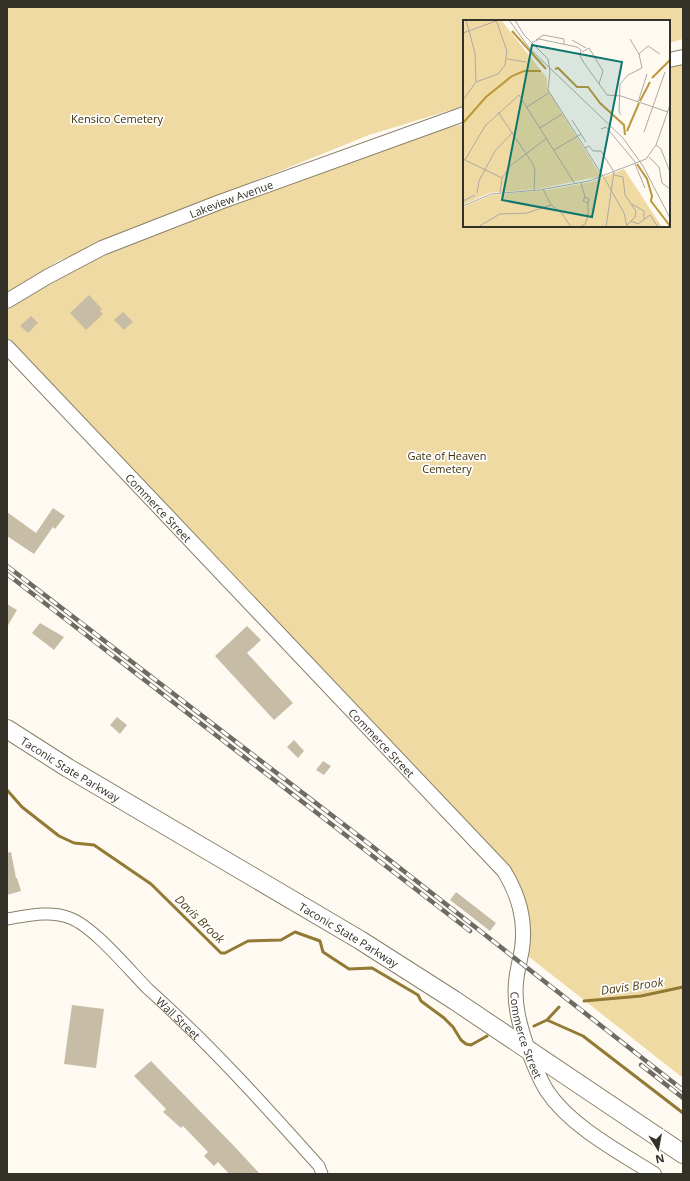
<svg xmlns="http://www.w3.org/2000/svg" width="690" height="1181" font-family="'Open Sans',sans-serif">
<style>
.green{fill:#f0daa4}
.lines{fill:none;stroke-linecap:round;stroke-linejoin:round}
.stream{stroke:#927934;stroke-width:3}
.building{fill:#c7bda7}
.minor-casing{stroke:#88806a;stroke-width:13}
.tertiary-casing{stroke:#88806a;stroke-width:16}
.trunk-casing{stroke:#88806a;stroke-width:20}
.minor{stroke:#fff;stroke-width:11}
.tertiary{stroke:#fff;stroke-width:14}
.trunk{stroke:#fff;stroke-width:18}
.rail-casing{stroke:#6e6b62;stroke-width:4.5}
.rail{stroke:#fff;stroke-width:3;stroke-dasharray:9;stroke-linecap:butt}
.labels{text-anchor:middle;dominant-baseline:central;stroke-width:3.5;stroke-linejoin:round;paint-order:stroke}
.park-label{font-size:11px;fill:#3d2f05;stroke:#fff}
.street-label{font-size:11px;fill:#343128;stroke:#fff}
.water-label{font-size:12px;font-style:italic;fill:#50411a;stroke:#fff}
.inset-river{fill:none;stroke:#bb9839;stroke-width:2}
.inset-road{fill:none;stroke:#adaaa1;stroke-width:1}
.view{fill:#0f766e;fill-opacity:0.15;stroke:#0f766e;stroke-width:2}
.inset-edge{fill:none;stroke:#343128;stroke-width:2}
</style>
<rect width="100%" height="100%" fill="#fefaf1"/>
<g class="green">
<polygon points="7,7 683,7 683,39 669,43 669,21 464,21 464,106 369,135 58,261 7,294"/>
<path d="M683 63V1078L528 956 523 893 7 339V310C49 284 91 261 136 241 156 232 177 230 196 219L437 130 460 125 464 126V226H669V67Z"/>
</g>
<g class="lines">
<g class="stream">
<polyline points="7,790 22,807 59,836 74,843 94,845 151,884 221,953 225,953 248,941 281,940 295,932 320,941 323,952 349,969 372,968 418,995 421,1001 444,1018 453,1027 461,1040 466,1044 471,1045 487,1036"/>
<polyline points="584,1001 641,996 683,987"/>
<polyline points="547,1020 583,1036 683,1113"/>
<polyline points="534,1026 547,1020 559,1007"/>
</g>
</g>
<g class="building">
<polygon points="89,295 102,309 100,311 103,314 86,330 70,313"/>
<polygon points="123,312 133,322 124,330 114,320"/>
<polygon points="31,316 38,323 28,333 20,326"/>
<polygon points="53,508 65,516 55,529 53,527 34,554 7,536 7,512 36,533"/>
<polygon points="7,604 17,610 7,627"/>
<polygon points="40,623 64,637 54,650 32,633"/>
<polygon points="247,626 261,640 247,653 293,703 274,720 215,656"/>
<polygon points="117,717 127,725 120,734 110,725"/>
<polygon points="294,740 304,751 298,758 287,747"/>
<polygon points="323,761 331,766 324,775 316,770"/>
<polygon points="11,852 16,878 17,878 21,891 7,895 7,853"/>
<polygon points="456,892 496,923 490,931 450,900"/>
<polygon points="72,1005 104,1009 96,1068 64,1064"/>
<polygon points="151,1061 234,1146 260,1174 229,1174 218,1162 214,1166 204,1156 208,1152 183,1126 181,1128 163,1112 166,1109 134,1076"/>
</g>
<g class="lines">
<g class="minor-casing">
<g id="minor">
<path id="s1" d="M7 919C27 916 50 910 70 918 94 927 129 970 148 989 158 998 168 1007 177 1016 227 1063 273 1115 319 1166L322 1174"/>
</g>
</g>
<g class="tertiary-casing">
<g id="tertiary">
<polyline points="669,60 683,57"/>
<path id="s2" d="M7 301 47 277 102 248 220 202 464 114"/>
<path id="s3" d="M7 347 504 871C519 896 526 920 522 949 520 960 517 971 516 982 514 1004 519 1023 526 1044 532 1060 538 1077 547 1091 570 1126 619 1152 654 1174"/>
</g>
</g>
<g class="trunk-casing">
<g id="trunk">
<path id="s4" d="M7 729 68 768 360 940 454 1000 683 1154"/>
</g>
</g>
<use href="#minor" class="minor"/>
<use href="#tertiary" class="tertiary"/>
<use href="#trunk" class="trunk"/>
<g class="rail-casing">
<g id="rail">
<polyline points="7,566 368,843 683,1090"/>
<polyline points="7,574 470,931"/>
<polyline points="641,1065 683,1098"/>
</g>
</g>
<use href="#rail" class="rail"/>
</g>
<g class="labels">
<g class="park-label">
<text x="117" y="118">Kensico Cemetery</text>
<text x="447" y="455">Gate of Heaven<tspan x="447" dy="13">Cemetery</tspan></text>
</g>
<g class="street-label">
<text stroke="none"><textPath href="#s2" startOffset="247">Lakeview Avenue</textPath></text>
<text stroke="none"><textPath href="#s3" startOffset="221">Commerce Street</textPath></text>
<text stroke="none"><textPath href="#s3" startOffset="545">Commerce Street</textPath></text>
<text stroke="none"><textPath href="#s4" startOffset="75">Taconic State Parkway</textPath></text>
<text stroke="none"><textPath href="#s4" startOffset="399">Taconic State Parkway</textPath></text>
<text stroke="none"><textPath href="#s1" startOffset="212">Wall Street</textPath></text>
<text stroke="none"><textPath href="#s3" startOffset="892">Commerce Street</textPath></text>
</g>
<g class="water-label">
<text transform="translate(200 919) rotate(44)">Davis Brook</text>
<text transform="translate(632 986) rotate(-8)">Davis Brook</text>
</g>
</g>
<g transform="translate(463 20)">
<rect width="207" height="207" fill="#fefaf1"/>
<path d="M0 0H38L84 58V69L138 156 75 169 26 173 0 185ZM161 149 199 207H0V187L28 175 84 170 128 162Z" fill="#f0daa4"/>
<path class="inset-river" d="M49 11 83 49M92 49 95 48 114 67H125L137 83 161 105 162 115M189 58 207 40M177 81 187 62M0 103 23 77 49 56 61 51H78M164 111 176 83M174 144 184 159 189 176 188 181 207 206"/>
<path class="inset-road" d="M3 0 12 33 13 62M46 0 67 29 160 118 180 146 207 198M52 0 61 15 85 39 87 51 85 70 143 161 161 193 164 207M0 13 33 1M73 20 80 15 101 19V24M109 20 123 28M69 23 76 19 114 27 118 30 117 36 121 43 144 75 158 76 205 92M119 32 126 28 140 51 136 64M176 34 185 26 197 34M44 39 63 42M0 80 13 62 35 54 42 45 44 31 33 0M175 82 184 54M64 87 87 72M35 92 70 144 72 151 71 171M158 95 156 92 157 64 165 55 179 48 176 34 167 19M109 100 123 122M77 108 99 94M138 109 143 107 173 143M181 112 202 52M193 125 198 129 207 152M122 128 126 126 130 131H138L151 152 143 207M91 130 118 114M186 137 196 147 199 163 207 169M0 139 39 158M2 140 22 106 56 75 112 164M172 144 182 168M151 155 160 157 162 175 173 191 172 197 164 205M118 163 122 177 120 181 125 183 126 179 122 177M80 169 88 185 98 192 108 207M14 173 16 161 32 131 50 112M37 173 39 158 47 146 84 118M0 181 12 175M169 184 181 191V199M0 186 28 174 76 170 126 161 183 139 193 125 207 85M168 201 175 204 187 195 195 207M15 207 37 194 64 193 88 185M117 207 122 204 125 195V183"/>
<path class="view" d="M69 25 159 42 129 197 39 180Z"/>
<rect width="207" height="207" class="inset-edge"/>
</g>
<rect width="690" height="1181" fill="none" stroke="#343128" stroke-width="16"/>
<g transform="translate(658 1149) rotate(169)" stroke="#ffffff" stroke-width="3" paint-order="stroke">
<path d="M0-3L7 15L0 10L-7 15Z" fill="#343128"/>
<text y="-6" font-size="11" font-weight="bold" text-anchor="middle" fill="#343128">N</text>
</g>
</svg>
